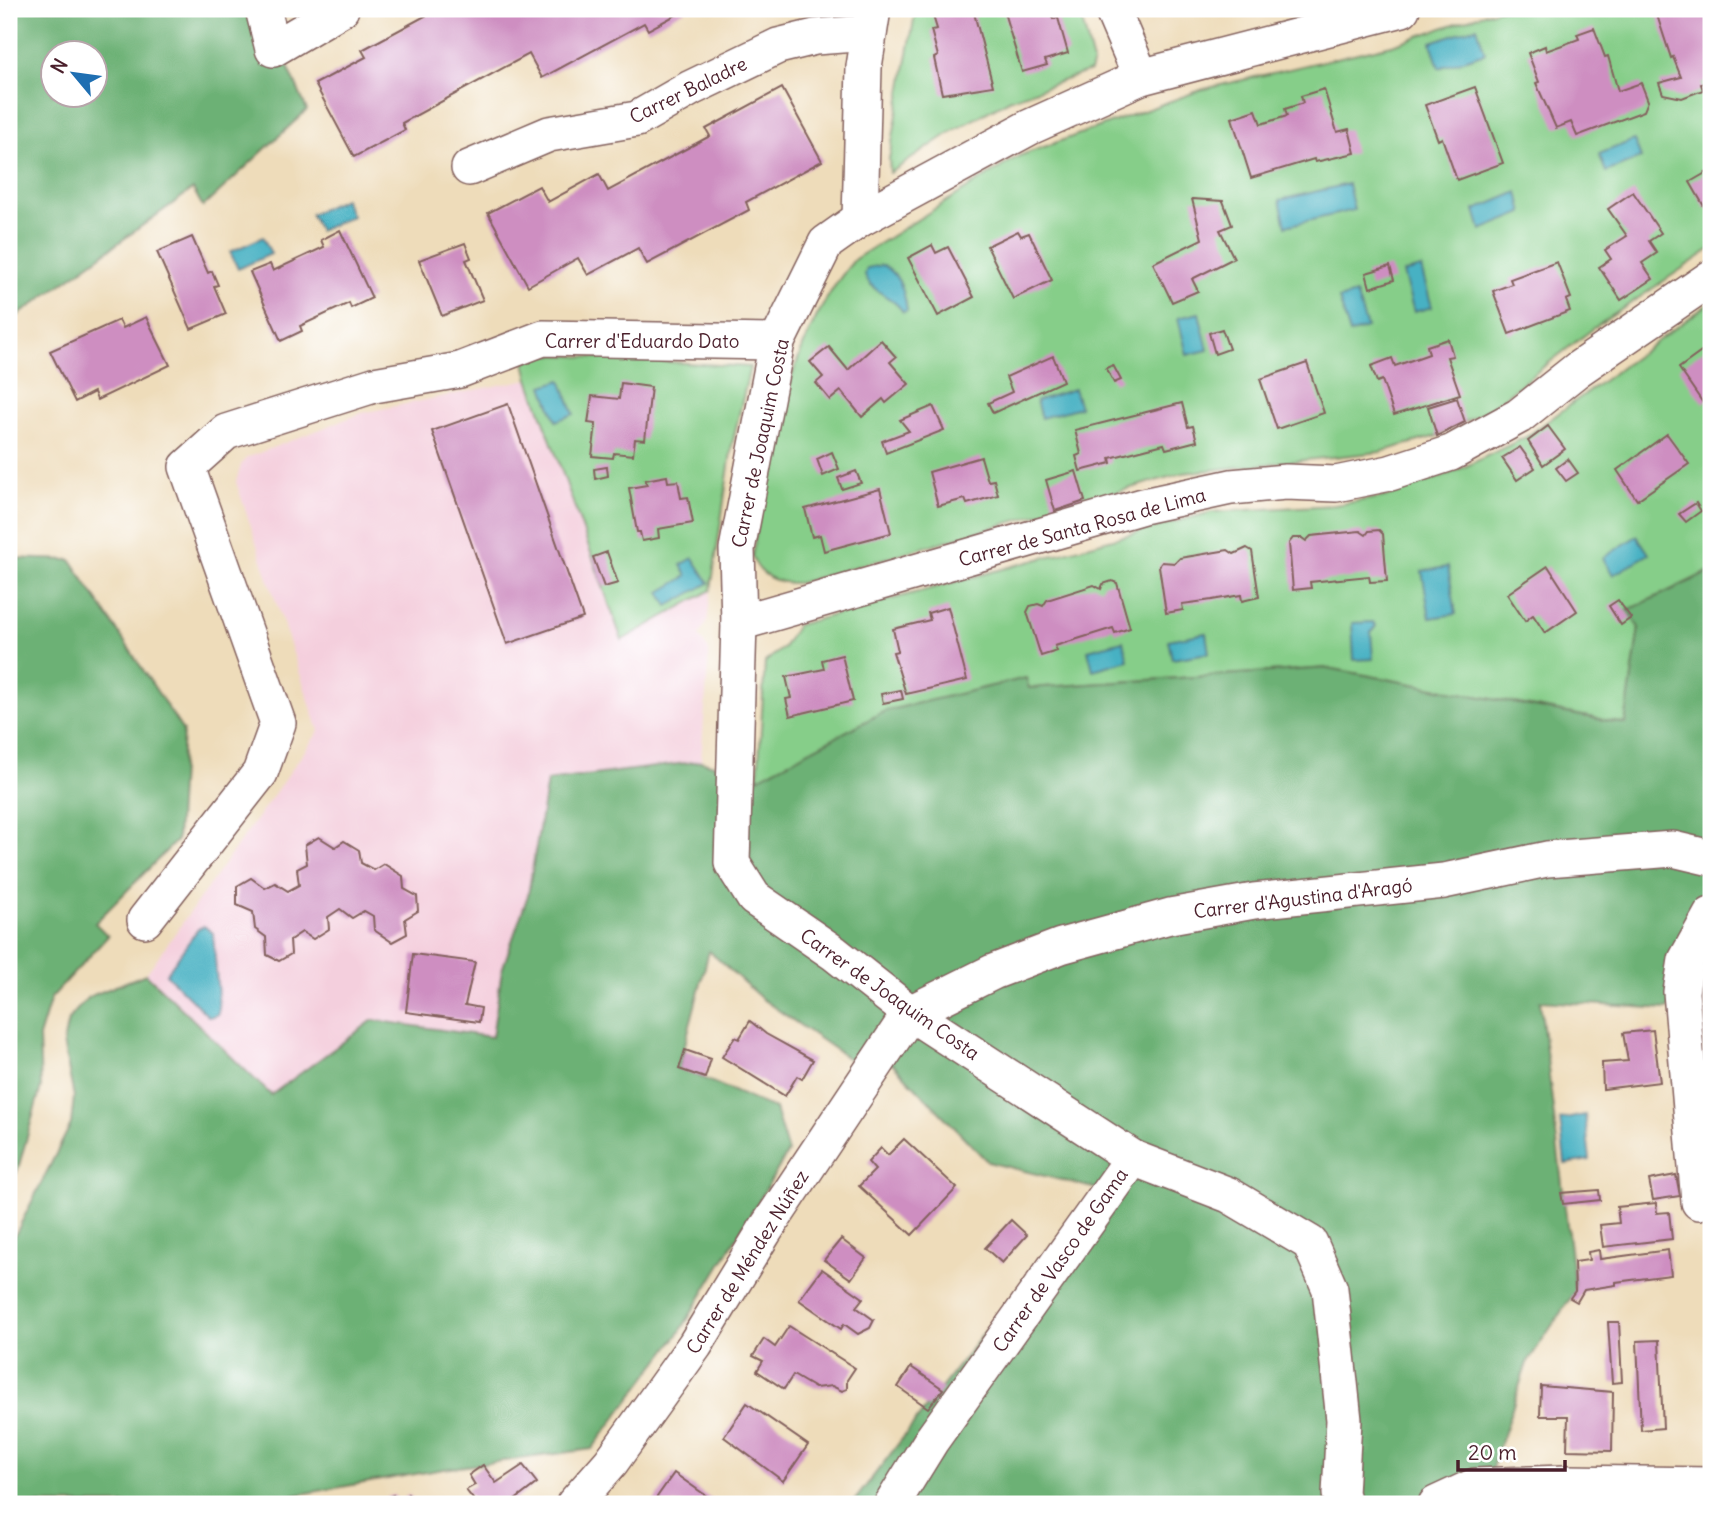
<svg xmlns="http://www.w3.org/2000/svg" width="1720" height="1513" font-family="Delius,sans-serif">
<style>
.built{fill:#f4cfdd}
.green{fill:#86ce89;stroke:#68765a;stroke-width:2}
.forest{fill:#6cb175;stroke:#5b6850;stroke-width:2;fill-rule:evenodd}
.water{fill:#46b1c3;stroke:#486877;stroke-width:2}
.building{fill:#ce8ec1}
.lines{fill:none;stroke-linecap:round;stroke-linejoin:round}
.minor-casing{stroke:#83615d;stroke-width:38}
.minor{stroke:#fff;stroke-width:35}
.labels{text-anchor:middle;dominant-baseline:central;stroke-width:5;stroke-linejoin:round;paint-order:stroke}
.street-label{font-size:19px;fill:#4a1f2b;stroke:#fff}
</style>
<rect width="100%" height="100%" fill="#fff"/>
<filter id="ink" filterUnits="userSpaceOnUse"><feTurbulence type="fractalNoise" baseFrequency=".0143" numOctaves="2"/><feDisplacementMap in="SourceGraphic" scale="14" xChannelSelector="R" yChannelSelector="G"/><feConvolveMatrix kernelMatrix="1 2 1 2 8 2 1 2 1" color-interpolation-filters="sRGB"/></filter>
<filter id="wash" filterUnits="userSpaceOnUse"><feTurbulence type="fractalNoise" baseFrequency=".00686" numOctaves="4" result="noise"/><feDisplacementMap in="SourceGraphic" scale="28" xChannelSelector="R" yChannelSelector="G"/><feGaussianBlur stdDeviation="1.57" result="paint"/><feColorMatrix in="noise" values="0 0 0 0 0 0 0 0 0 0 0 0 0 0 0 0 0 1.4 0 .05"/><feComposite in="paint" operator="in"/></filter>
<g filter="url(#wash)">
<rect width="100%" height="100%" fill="#eedcba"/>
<polygon class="built" points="529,379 622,639 711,590 707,622 699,636 709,651 701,761 548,781 528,895 502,970 492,1037 373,1020 271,1095 146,974 319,731 236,482 241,465 246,458 362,413"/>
<g class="green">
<polygon points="916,9 1079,9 1093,62 1090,71 1009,100 954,130 890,173 889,159"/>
<path d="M1498 9H1711V249L1594 328 1486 411 1437 436 1380 452 1183 473 799 583C778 584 759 577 752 556 771 455 786 339 855 259L1019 156 1204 89 1392 45Z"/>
<polygon points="1711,302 1710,571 1629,610 1639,628 1626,724 1328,668 1028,688 1026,679 758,778 765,662 783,648 797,625 1212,512 1335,505 1389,496 1454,472 1526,437"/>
<polygon points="540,354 750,367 732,445 711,590 622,640 529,379 525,362"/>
</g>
<g class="forest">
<path d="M9 9H274L284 57 307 110 203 207 193 189 9 322ZM52 52H94V94H52Z"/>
<polygon points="9,558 71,560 183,731 177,840 95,923 108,936 51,998 39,1037 41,1087 18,1169 9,1189 9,1120 12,1115 9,1106"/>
<polygon points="1711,565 1711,996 1688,989 1667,1009 1540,1001 1575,1291 1527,1363 1480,1504 852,1504 1010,1299 1101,1190 988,1162 893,1064 849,1059 762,999 709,951 679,1068 775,1109 788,1152 680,1332 592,1449 444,1469 273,1499 266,1504 9,1504 9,1247 71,1124 74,1097 63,1043 68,1020 88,997 146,974 271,1095 373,1020 492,1037 502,970 528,895 547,781 701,761 758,778 885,711 1026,678 1029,688 1328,668 1625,724 1639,628 1628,610 1710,572"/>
</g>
<g class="water">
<polygon points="1477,27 1485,53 1439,68 1431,42"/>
<polygon points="1634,140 1641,158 1606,172 1599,154"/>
<polygon points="1348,184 1354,210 1286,226 1280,200"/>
<polygon points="1518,192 1523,213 1481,230 1475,210"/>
<polygon points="344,199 352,216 319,231 311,214"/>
<polygon points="263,237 271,254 238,269 230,252"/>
<path d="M882 265C899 272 905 293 907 311L903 312C894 296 872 294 865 275L867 268Z"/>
<polygon points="1421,268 1432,307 1414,312 1403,273"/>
<polygon points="1356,294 1367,328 1350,334 1339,299"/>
<polygon points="1199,313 1208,350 1187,355 1178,318"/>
<polygon points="561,380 574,414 556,421 543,386"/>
<polygon points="1074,389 1080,407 1041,418 1036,401"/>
<polygon points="1637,536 1649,554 1613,575 1603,558"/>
<polygon points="693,558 709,583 668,606 660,592 687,576 681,565"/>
<polygon points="1448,567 1456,614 1430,618 1422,571"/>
<polygon points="1373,622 1376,626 1371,632 1373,659 1354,660 1352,623"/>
<polygon points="1206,633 1209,653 1172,659 1168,640"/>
<polygon points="1123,641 1128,660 1093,670 1088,650"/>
<polygon points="204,926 213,933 219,1009 217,1015 209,1017 166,974 198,929"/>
<polygon points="1585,1115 1590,1160 1565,1164 1560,1120"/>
</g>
<g id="blocks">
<g class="building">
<polygon points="438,9 687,9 648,30 644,23 542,78 529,54 402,123 405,130 354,157 315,84 366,57 362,50"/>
<polygon points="958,9 973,9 993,86 942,94 934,58 938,56 931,30 937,29 933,16"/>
<polygon points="1003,9 1050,9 1053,19 1058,18 1068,53 1045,60 1047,65 1022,72"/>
<polygon points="1655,9 1711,9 1711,80 1701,84 1703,90 1682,98 1663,94 1659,83 1681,77 1673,57 1671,58"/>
<polygon points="1594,28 1605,57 1608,56 1618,91 1641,83 1648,101 1644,111 1577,136 1571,122 1556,128 1536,83 1539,82 1528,53 1545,46 1546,51 1579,39 1577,34"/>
<polygon points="1475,87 1503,163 1457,180 1442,138 1438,140 1425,105"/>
<polygon points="782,88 822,161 746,202 749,210 647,264 638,248 588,275 578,258 528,286 488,213 539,186 548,202 599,174 608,191 710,136 706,129"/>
<polygon points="1324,89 1337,132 1349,129 1355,153 1315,162 1314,159 1251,178 1232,118 1256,110 1261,124 1287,116 1285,109 1303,103 1301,96"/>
<polygon points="1711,170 1711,204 1705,208 1690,182"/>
<polygon points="1633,192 1661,233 1649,241 1657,253 1642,263 1653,279 1621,300 1599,267 1611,259 1605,250 1627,236 1608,209"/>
<polygon points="1192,199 1223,201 1232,225 1220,230 1234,258 1192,279 1198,291 1172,302 1153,263 1202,239"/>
<polygon points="340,230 372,298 351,308 349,303 300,326 302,331 281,341 250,272 270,264 273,271 324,247 321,240"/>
<polygon points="1018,231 1021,236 1029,233 1052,280 1013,299 987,246"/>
<polygon points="192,237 208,273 212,271 218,285 214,286 226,314 191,329 157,252"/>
<polygon points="465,243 471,258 466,260 483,300 442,316 419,260"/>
<polygon points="932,245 936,253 948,247 974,297 938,316 908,258"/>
<polygon points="1557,262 1571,298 1566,300 1570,311 1509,334 1493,291 1512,284 1510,279"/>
<polygon points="1390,266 1394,280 1370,288 1366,273"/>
<polygon points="146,317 170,365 97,400 94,392 75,402 50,351 119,320 123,328"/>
<polygon points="1222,329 1229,349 1215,354 1209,333"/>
<polygon points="1448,339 1453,356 1447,357 1460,394 1394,415 1382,380 1377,382 1371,366 1392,358 1395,366 1429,354 1427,346"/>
<polygon points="881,340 896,357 890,362 909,384 886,403 883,399 862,417 841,391 830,400 816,383 823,377 810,362 829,347 848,370"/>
<polygon points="1711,345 1711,397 1703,403 1679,368"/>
<polygon points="1053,356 1063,381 993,413 988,403 1012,392 1006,377"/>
<polygon points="1307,363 1324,413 1277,429 1260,379"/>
<polygon points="1113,365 1121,380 1114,383 1106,368"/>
<polygon points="621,383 651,387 645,440 635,439 633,455 614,453 613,458 592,456 596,424 588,423 592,396 619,399"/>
<polygon points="1457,398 1465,422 1437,436 1428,407"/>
<polygon points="1182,403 1188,427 1193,426 1197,441 1166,449 1164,444 1110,458 1111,463 1080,471 1076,456 1081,454 1075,430"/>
<polygon points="508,404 583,618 507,644 432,431"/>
<polygon points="933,406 944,430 886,453 882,441 909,431 900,420"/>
<polygon points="1548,426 1565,449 1543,465 1528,441"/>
<polygon points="1667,434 1689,464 1637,500 1617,470"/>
<polygon points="1520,447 1535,468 1517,480 1502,458"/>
<polygon points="832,452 839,469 823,476 817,459"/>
<polygon points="981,457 988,481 994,480 998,495 967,504 965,499 938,506 929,472"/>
<polygon points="1568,459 1578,473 1566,481 1556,468"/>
<polygon points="607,467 608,476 595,479 594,469"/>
<polygon points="856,471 861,483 842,489 838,478"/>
<polygon points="1076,471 1085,501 1055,511 1046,480"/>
<polygon points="667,476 668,482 678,481 681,498 688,497 693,523 658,529 659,538 642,541 640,532 637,532 629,488 647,485 645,480"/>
<polygon points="880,489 891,533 824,551 820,535 812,537 805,509"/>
<polygon points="1696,503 1701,511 1686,522 1679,514"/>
<polygon points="1379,530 1383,534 1387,581 1370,582 1369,576 1310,582 1311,588 1293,590 1289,543 1293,538 1302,538 1306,541 1311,536 1360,531 1366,535 1369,531"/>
<polygon points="1247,548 1252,551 1259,597 1242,601 1241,595 1212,600 1182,604 1183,610 1166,613 1159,566 1162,562 1175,563 1180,558 1228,550 1234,554"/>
<polygon points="607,552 618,583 604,587 593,557"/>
<polygon points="1548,566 1577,611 1545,633 1533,615 1525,621 1507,594"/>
<polygon points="1112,581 1117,583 1130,628 1115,633 1113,628 1055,646 1057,651 1041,656 1027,612 1030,606 1038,604 1043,606 1047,600 1094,585 1101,589 1103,584"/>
<polygon points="1618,600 1631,618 1621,625 1609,606"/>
<polygon points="948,607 967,680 906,694 893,652 898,651 893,629 930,620 928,613"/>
<polygon points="842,655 853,701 790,716 786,699 791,698 786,677 824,669 822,660"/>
<polygon points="901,690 903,699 883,703 881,694"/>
<polygon points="319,837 335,847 344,841 359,850 361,863 374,870 384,864 403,876 404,889 417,896 418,911 405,919 407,934 392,942 374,930 373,916 364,911 352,918 340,909 328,917 329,929 313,939 302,932 290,940 291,954 279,961 267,955 266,937 255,929 253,912 237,905 237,886 251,878 265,888 275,883 288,891 299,885 297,869 307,864 305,845"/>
<polygon points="413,954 475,962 465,1005 481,1008 479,1022 406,1012"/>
<polygon points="750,1021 766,1034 813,1060 802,1079 797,1076 785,1096 722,1057 735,1037 739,1039"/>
<polygon points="1653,1030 1660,1082 1603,1089 1602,1063 1628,1061 1623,1033"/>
<polygon points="685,1050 711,1059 705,1078 679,1069"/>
<polygon points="1711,1067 1711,1105 1710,1105 1703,1068"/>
<polygon points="904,1139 957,1188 912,1235 859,1186 875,1170 868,1162 881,1148 888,1155"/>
<polygon points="1676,1175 1680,1196 1653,1200 1649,1180"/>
<polygon points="1599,1190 1600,1200 1563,1204 1561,1193"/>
<polygon points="1656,1203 1657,1213 1669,1212 1672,1239 1603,1247 1600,1225 1619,1223 1617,1207"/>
<polygon points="1011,1220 1027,1235 1002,1263 985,1248"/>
<polygon points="841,1239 866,1258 851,1279 824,1260"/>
<polygon points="1599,1250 1600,1259 1668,1250 1671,1275 1616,1282 1616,1285 1584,1290 1577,1302 1570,1298 1575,1291 1574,1262 1589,1260 1588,1252"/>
<polygon points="822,1269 863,1298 856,1307 874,1320 870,1328 858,1334 844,1324 841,1329 799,1300"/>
<polygon points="1608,1322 1619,1322 1622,1382 1612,1383"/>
<polygon points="789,1326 855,1368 847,1380 847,1389 842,1391 832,1386 815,1388 793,1375 784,1389 757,1371 763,1361 753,1356 764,1339 775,1347"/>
<polygon points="1659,1340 1663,1428 1641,1430 1637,1341"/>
<polygon points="911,1367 943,1389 928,1408 898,1387"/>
<polygon points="1541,1386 1613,1392 1612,1451 1567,1450 1568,1416 1540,1416"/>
<polygon points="747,1403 808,1445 783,1481 724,1437"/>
<polygon points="483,1465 496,1483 523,1465 537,1483 510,1504 477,1504 466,1490 475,1485 469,1475"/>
<polygon points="674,1473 715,1502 713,1504 652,1504"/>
<polygon points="408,1494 418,1504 372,1504 393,1495 400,1502"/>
</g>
</g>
</g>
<g filter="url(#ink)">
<use href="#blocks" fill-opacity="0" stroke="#83615d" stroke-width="2"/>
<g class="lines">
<g class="minor-casing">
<g id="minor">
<polyline points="263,9 273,49 341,9"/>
<polyline points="1112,9 1141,77"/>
<polyline points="469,168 549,134 637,119 691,88 778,46 815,37 869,33"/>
<polyline points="860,219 864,67 873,9"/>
<polyline points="739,623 1143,506 1231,487 1286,482 1336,484 1390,473 1451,453 1519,416 1578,369 1711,278"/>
<polyline points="145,920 260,773 278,723 187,467 226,432 374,385 460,370 543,338 777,342"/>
<polyline points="1133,1158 910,1013 834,953 754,898 732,863 739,623 737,549 777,342 826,243 860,219 1030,127 1141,77 1402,9"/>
<polyline points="1699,1202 1681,992 1686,960 1711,915"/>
<polyline points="574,1504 611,1462 695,1345 764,1232 910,1013 993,972 1061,946 1170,916 1254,901 1444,881 1547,859 1673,849 1711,858"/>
<polyline points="892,1504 931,1441 1133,1158 1229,1195 1310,1243 1330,1289 1344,1420 1340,1494 1344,1504"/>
<polyline points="1436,1504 1475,1486 1565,1483 1711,1485"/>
</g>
</g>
<use href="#minor" class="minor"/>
</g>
</g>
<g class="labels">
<g class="street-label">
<text transform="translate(688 90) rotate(-26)">Carrer Baladre</text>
<text x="642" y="341">Carrer d'Eduardo Dato</text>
<text transform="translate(760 443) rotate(-78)">Carrer de Joaquim Costa</text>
<text transform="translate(1082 527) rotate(-15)">Carrer de Santa Rosa de Lima</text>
<text transform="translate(1303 898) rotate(-7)">Carrer d'Agustina d'Aragó</text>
<text transform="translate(890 994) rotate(35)">Carrer de Joaquim Costa</text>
<text transform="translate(1060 1260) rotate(-55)">Carrer de Vasco de Gama</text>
<text transform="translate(747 1262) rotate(-58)">Carrer de Méndez Núñez</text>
</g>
</g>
<rect width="1720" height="1513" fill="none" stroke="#fff" stroke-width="35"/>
<g transform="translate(74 74) rotate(299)"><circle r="33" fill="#ffffff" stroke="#b7a5aa" stroke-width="2"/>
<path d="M0-5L12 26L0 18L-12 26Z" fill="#1f6fb2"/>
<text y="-10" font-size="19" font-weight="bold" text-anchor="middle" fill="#4a1f2b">N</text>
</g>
<path d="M1458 1460v10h107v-10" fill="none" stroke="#4a1f2b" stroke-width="3.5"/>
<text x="1468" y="1460" font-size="21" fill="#4a1f2b" stroke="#ffffff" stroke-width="5" paint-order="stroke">20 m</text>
</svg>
